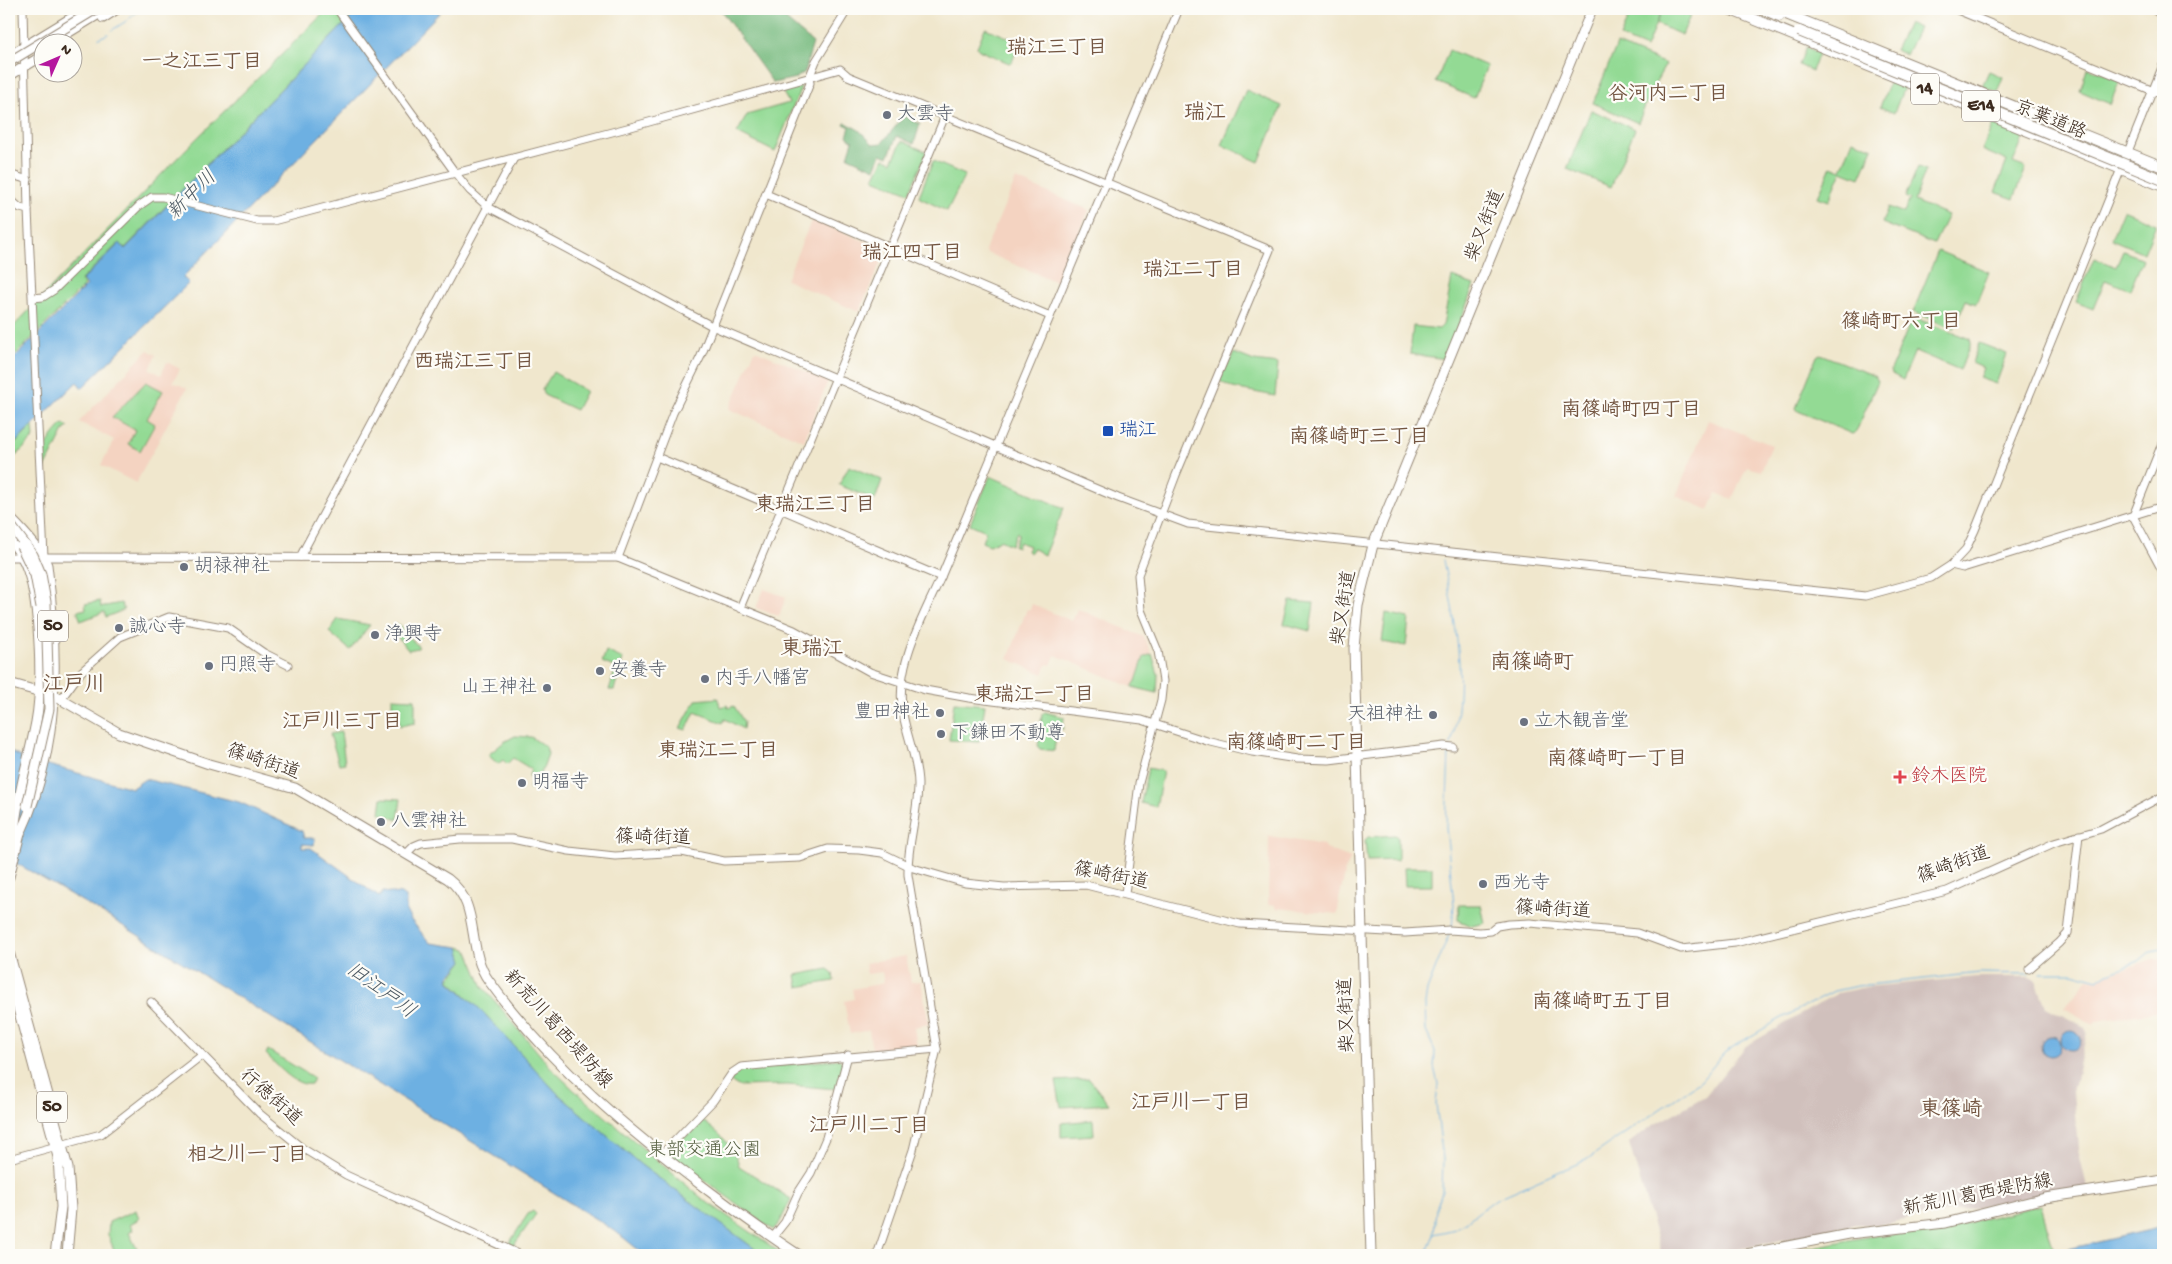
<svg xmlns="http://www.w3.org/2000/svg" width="2172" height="1264" font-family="'Gochi Hand','Klee One',sans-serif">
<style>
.built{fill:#f4d3c1}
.industrial{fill:#d0c0bc}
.green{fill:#93da94;stroke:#678259}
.forest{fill:#76ba7e;stroke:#58724e}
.water{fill:#6db0e2;stroke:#546d80}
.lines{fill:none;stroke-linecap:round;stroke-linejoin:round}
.stream{stroke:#6db0e2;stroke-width:1}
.minor-casing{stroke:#968876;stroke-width:9}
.major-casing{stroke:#968876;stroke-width:11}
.highway-casing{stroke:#968876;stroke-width:12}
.minor{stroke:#fff;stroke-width:7}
.major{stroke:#fff;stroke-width:9}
.highway{stroke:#fff;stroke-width:10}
.major-bridge-casing{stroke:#968876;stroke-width:11;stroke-linecap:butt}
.highway-bridge-casing{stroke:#968876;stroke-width:12;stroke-linecap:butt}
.major-bridge{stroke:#fff;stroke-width:9}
.highway-bridge{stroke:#fff;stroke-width:10}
.worship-dot{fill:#6b7280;stroke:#fdfcf7;stroke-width:2}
.transit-dot{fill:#1a4fb4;stroke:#fdfcf7;stroke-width:2}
.health-dot{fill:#e0444e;stroke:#fdfcf7;stroke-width:2}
.labels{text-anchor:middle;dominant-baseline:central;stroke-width:4.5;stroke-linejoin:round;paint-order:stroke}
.shield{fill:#fdfcf7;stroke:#75695f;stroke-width:1}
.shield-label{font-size:18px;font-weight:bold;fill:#3b2a1e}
.worship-label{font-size:19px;fill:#5b616d;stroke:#fdfcf7;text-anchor:start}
.street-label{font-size:19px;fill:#3b2a1e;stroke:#fdfcf7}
.transit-label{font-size:19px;fill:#164399;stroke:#fdfcf7;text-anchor:start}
.health-label{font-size:19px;fill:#be3a42;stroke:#fdfcf7;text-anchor:start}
.park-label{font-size:19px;fill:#555f41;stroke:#fdfcf7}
.neighbourhood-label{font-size:20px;font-weight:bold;fill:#735541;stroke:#fdfcf7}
.water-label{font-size:20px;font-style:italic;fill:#4c5963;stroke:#fdfcf7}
.quarter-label{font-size:21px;font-weight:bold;fill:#735541;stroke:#fdfcf7}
</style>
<rect width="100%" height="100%" fill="#fdfcf7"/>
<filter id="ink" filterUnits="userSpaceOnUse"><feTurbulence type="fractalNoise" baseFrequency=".02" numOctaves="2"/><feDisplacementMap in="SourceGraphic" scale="10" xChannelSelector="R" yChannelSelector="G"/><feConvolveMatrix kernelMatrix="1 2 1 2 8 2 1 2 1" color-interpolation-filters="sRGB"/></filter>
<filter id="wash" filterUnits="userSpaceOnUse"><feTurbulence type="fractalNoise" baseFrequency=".0096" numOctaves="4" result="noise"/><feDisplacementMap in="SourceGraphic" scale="20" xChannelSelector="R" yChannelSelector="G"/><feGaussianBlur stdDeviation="1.12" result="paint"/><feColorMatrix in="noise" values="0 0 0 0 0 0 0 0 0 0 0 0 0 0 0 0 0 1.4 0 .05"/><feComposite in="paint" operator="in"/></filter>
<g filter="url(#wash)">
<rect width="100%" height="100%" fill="#f0e7cd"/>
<g class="built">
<polygon points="1016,179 1089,210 1059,283 987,253 985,250"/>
<polygon points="812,219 886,250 859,312 786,280"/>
<polygon points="148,350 156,355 150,369 161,375 167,362 180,369 173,382 187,388 136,483 101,465 114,440 79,422"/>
<polygon points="755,350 828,381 804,441 729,409"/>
<polygon points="1708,420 1772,445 1761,471 1747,467 1732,499 1716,493 1709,510 1676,496"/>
<polygon points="764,589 786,597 779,616 756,608"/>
<polygon points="1032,604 1072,621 1078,609 1144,637 1152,654 1144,657 1136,682 1132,687 1055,655 1051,665 1047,664 1043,674 1008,659 1027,609 1030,610"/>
<polygon points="1269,836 1324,845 1324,848 1351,858 1344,873 1345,874 1339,899 1338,914 1276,908 1276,905 1268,904"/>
<polygon points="906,956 911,982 921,981 929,1024 914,1027 917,1047 872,1050 869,1030 850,1034 844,1001 854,999 852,989 884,983 882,972 867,974 865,963"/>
<polygon points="2153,959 2163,960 2163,1011 2096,1021 2093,1024 2064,1008 2088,979 2098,981 2108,974"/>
</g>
<polygon class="industrial" points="1977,977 2028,977 2036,980 2046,1007 2085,1027 2087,1032 2073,1092 2078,1149 2087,1187 1877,1225 1856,1224 1712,1255 1662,1255 1629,1143 1652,1126 1705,1096 1746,1046 1838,993 1866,987"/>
<g class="green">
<polygon points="328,9 359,9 125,248 119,243 81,280 85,285 9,361 9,331 188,147"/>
<polygon points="1632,9 1662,9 1646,48 1620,37"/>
<polygon points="1663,9 1693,9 1682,35 1656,24"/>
<polygon points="1908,23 1919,28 1906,55 1895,50"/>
<polygon points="985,28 1020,42 1012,62 1009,63 979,50 977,47"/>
<polygon points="1617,44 1666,64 1653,87 1638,123 1593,103"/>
<polygon points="1806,47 1819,53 1812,71 1799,65"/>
<polygon points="1449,50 1487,66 1474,98 1436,82"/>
<polygon points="2089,68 2120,80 2110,104 2080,91 2087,69"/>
<polygon points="1989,71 2003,77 1997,92 1982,86"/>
<polygon points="1890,81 1904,87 1894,113 1880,107"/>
<polygon points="801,87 775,152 737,133 747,115 789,103 782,91"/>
<polygon points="1246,90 1282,106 1259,162 1222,145"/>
<polygon points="1591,110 1635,129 1611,187 1567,169"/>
<polygon points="1993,123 2024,136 2013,163 2026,168 2014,199 1995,192 2007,161 1982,150"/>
<polygon points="1853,140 1873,148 1860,178 1842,171 1829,201 1818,197 1831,166 1841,170"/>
<polygon points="902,141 927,152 909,193 874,179 884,158 892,162"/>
<polygon points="933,161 965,175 947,211 920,198 919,196"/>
<polygon points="1918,167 1926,170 1914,201 1948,215 1934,244 1882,223 1888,207 1904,213 1910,199 1905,197"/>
<polygon points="2123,210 2156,224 2144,253 2111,239"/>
<polygon points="1938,251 1989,272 1976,304 1966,300 1954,329 1913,312"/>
<polygon points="2123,251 2143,259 2130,290 2105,280 2093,309 2076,302 2094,258 2116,267"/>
<polygon points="1452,277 1474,285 1446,359 1410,354 1413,326 1439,329 1443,325"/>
<polygon points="1915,318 1970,339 1971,343 1960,370 1915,351 1903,380 1892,374 1891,370 1911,320"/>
<polygon points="1979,343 2007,354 1996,384 1979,378 1983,368 1972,363"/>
<polygon points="1234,353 1254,361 1278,364 1275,396 1233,388 1221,382 1219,379"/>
<polygon points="1820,354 1875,376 1878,381 1856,432 1852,434 1798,411 1796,408 1817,356"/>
<polygon points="553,372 586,391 576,410 544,395 542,390"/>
<polygon points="146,382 163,391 147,419 155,424 140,451 128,444 135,430 112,417"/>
<path d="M63 424 69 427 65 429 44 470C42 449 49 438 63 424Z"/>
<polygon points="33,426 34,438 9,463 9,450"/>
<polygon points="849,466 882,480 875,500 839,485"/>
<polygon points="990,476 1064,508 1044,555 1032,548 1030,553 1027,551 1029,546 1019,542 1017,548 1014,546 1019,534 1017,532 1011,545 1000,540 989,545 982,542 986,531 970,524"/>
<polygon points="100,601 101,607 121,603 124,610 106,617 104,612 81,621 77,611 86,609 85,604"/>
<polygon points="1290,601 1314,603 1310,631 1284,624"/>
<polygon points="1386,613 1409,618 1406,646 1382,642"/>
<polygon points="338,619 370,625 350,650 329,632"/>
<polygon points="396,623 419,647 418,648 408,650 392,630"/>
<polygon points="606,651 623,659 614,690 609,690 616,668 602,662"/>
<polygon points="1152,654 1158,674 1157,693 1132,687 1136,681 1144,657"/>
<polygon points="392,698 415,699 415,723 400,726 397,710 392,710"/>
<polygon points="718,698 720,707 727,705 728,708 734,706 744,722 743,729 725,719 723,723 695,712 686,730 680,728 696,700"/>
<polygon points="954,702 985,705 979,742 949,740"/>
<polygon points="1045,712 1064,717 1063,729 1057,729 1054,751 1040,749 1038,747 1042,714"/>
<polygon points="341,732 345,763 339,764 330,734"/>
<polygon points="515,736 531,737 546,747 548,754 535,790 529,788 533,778 529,776 531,769 513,758 507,764 503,760 498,764 488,755 504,742"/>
<polygon points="1148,768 1163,771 1156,807 1141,803"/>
<polygon points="382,798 401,799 398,820 380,813"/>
<polygon points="1395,835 1398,838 1398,860 1367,861 1365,840 1368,837"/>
<polygon points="1404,867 1432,867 1432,886 1405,886"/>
<polygon points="1459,905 1481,905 1485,923 1472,926 1458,920"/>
<polygon points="459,947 467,949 483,987 552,1069 574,1090 704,1200 784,1255 763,1255 641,1165 557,1093 481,1010 449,980 463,961"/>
<polygon points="828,969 833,973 834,981 798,987 796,975"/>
<path d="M268 1050 314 1078 311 1084C295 1087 276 1064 266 1054Z"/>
<polygon points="839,1059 843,1063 836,1089 787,1085 738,1086 730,1081 740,1070"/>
<polygon points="1089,1079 1109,1104 1061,1107 1056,1081"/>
<path d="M702 1120C718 1133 735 1145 739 1166L791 1199 780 1222 773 1230 668 1154Z"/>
<polygon points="1093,1120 1094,1135 1061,1137 1061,1123"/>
<polygon points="2041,1205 2054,1251 2038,1255 1769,1255 1866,1237 1941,1229"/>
<polygon points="136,1210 139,1219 130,1224 133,1230 129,1233 140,1255 116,1255 108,1235 109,1222"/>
<polygon points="533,1211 536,1214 512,1248 508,1245 528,1214"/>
</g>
<g class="forest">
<polygon points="720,9 789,9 786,20 813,43 804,73 796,78 773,83"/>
<polygon points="904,116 920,124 914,144 897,136 888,157 881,154 875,169 848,157 853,141 847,136 850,127 844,124 845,122 859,130 873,144 882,143"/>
</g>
<g class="water">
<polygon points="359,9 443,9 183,277 189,283 82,388 77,382 9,449 9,363 87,285 82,280 120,243 125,249"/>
<polygon points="9,751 23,758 132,788 145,779 239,802 302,831 304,838 315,838 314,845 302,844 302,848 311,848 379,897 383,892 401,894 406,898 406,911 411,920 430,943 459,947 463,961 450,976 449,981 481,1010 557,1093 641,1165 763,1255 645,1255 615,1231 511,1166 104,914 9,859"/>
<circle cx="2071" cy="1040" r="10"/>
<circle cx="2051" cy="1046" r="10"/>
<polygon points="2163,1227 2163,1255 2042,1255"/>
</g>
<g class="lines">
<g class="stream">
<polyline points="130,18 141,9"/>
<polyline points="112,30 128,20"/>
<polyline points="99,38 108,34"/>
<path d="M1443 560C1455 620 1469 684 1451 744"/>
<polyline points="1449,751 1446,827 1454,905 1452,928"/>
<polyline points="2040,973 2073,973 2098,980 2108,973 2139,961 2151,951 2163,949"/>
<polyline points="1434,1234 1436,1208 1442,1192 1443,1159 1436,1104 1438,1084 1434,1067 1435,1051 1426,1031 1425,1004 1427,990 1450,932"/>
<polyline points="1426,1255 1434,1234 1456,1229 1496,1199 1586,1160 1701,1081 1724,1053 1736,1045 1780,1019 1834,991 1857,986 1980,973 2029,974"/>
</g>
</g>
</g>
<g filter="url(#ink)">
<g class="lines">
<g class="minor-casing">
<g id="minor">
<polyline points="23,9 28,210 44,557"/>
<polyline points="337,9 456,174 470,191 488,207 712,326 1118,498 1188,524 1865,596 1931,578 1951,565 1963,568 2163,506"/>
<polyline points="1955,9 2163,95"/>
<polyline points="2153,9 2163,16"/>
<polyline points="9,174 28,180"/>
<polyline points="766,194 1050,316"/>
<polyline points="9,198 20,208 28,210"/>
<polyline points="33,298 43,297 54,290 139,206 152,197 163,197 257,221 273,221 631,127 840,69 848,76 1270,250 1176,475 1138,575 1141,610 1158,651 1163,681 1161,700 1139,783 1125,894"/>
<polyline points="2163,441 2133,516 2163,572"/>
<polyline points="657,457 941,577"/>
<polyline points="9,557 26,557"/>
<polyline points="39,557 618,558 794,630 870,672 925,690 969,698 1142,720 1207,741 1252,752 1297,759 1329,760 1444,746 1453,747"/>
<polyline points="300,557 514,158"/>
<polyline points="618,558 673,413 701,356 810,83 809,78 816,61 848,9"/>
<polyline points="1951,565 1966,549 1975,530 2163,65"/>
<polyline points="740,608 945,116"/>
<polyline points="61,699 81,672 120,637 169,617 228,628 264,653 288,665"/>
<polyline points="406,854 414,846 421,843 460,839 512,839 569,851 615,856 682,852 724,861 800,858 828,849 859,850 882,853 913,868 965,883 1004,887 1086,885 1240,924 1405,933 1449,930 1480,932 1491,931 1497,926 1509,924 1530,923 1637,933 1681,949 1735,943 1947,891 2054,843 2101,829 2163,796"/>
<polyline points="2029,969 2059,943 2068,933 2079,835"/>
<polyline points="151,1002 260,1114 302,1148 346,1175 521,1255"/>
<polyline points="661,1155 713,1101 732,1073 741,1067 937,1049"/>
<polyline points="9,1159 101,1134 201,1056"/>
<polyline points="773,1237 785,1222 798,1193 811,1173 826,1138 848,1055"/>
<path d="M877 1255 913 1150 937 1049 908 875C907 844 918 815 918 784 918 761 907 737 903 714 894 667 922 619 941 577L1179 9"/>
</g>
</g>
<g class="major-casing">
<g id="major">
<polyline points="103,18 117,9"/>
<polyline points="53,42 107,9"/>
<polyline points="9,56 86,9"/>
<polyline points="9,76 42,56"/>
<path d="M9 517C20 528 42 551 47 565 59 657 60 749 20 834"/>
<path d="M9 539C17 548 24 558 28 571 40 606 43 685 36 722 29 759 17 795 14 833"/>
<path d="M9 683 55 696 119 733 209 764 295 788 448 879C482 905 465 948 489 981 550 1065 630 1132 713 1194 741 1215 769 1236 799 1255"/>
<polyline points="9,877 21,830"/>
<polyline points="9,952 68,1168 71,1209 67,1255"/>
<polyline points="9,975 58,1157 61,1207 55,1255"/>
<polyline points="1371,1255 1354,648 1358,605 1373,545 1592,9"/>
<polyline points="1741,1255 1849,1234 1945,1223 2045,1198 2163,1180"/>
</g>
</g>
<g class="highway-casing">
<g id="highway">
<polyline points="1729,9 2163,186"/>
<polyline points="1762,9 1779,16"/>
<polyline points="1774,9 2163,167"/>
</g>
</g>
<use href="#minor" class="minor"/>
<use href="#major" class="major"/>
<use href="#highway" class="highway"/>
<g class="major-bridge-casing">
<g id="major-bridge">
<polyline points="9,62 96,9"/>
<polyline points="9,523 33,555 41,574 46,602 49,709 27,806"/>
<polyline points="21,546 35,575 41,607"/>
</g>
</g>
<g class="highway-bridge-casing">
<polyline id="highway-bridge" points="1799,31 2163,180"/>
</g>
<use href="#major-bridge" class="major-bridge"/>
<use href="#highway-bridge" class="highway-bridge"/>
</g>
</g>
<g class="worship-dot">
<circle cx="887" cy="115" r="5"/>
<circle cx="184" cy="567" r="5"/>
<circle cx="119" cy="628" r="5"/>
<circle cx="375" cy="635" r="5"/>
<circle cx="209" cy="666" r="5"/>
<circle cx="600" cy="671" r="5"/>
<circle cx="705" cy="679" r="5"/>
<circle cx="547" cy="688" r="5"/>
<circle cx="940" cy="713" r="5"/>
<circle cx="1433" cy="715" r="5"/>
<circle cx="1524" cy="722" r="5"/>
<circle cx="941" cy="734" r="5"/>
<circle cx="522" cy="783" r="5"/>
<circle cx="381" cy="822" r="5"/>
<circle cx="1483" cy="884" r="5"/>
</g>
<rect class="transit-dot" x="1102" y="425" width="12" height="12" rx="2.5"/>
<path class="health-dot" d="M1897.5 769.5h5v5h5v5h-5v5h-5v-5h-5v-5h5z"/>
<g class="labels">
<g class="shield">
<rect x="1911" y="73.5" width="28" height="31" rx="4"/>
<rect x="1962" y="90.5" width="38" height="31" rx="4"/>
<rect x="38" y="610.5" width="30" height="31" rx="4"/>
<rect x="37" y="1091.5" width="30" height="31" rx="4"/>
</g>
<g class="shield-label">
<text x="1925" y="89">14</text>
<text x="1981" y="106">E14</text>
<text x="53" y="626">50</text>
<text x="52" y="1107">50</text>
</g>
<g class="worship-label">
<text x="897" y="115">大雲寺</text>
<text x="194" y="567">胡禄神社</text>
<text x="129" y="628">誠心寺</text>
<text x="385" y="635">浄興寺</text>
<text x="219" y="666">円照寺</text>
<text x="610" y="671">安養寺</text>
<text x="715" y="679">内手八幡宮</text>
<text x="537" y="688" text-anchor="end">山王神社</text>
<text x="930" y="713" text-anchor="end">豊田神社</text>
<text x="1423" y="715" text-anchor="end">天祖神社</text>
<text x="1534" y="722">立木観音堂</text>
<text x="951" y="734">下鎌田不動尊</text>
<text x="532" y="783">明福寺</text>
<text x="391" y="822">八雲神社</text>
<text x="1493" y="884">西光寺</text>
</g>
<g class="street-label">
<text transform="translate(2050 121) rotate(22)">京葉道路</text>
<text transform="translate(1486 226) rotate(-68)">柴又街道</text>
<text transform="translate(1345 608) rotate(-81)">柴又街道</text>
<text transform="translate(263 763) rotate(18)">篠崎街道</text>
<text transform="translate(653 839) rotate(1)">篠崎街道</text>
<text transform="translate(1954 866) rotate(-20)">篠崎街道</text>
<text transform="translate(1111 877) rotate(11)">篠崎街道</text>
<text transform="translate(1553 911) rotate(3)">篠崎街道</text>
<text transform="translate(1348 1015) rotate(-92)">柴又街道</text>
<text transform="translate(557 1030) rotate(48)">新荒川葛西堤防線</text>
<text transform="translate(270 1098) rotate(42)">行徳街道</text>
<text transform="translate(1978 1196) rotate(-11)">新荒川葛西堤防線</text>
</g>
<g class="transit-label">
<text x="1119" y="431">瑞江</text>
</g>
<g class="health-label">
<text x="1911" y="777">鈴木医院</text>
</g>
<g class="park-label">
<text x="704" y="1151">東部交通公園</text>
</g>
<g class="neighbourhood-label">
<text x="1057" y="49">瑞江三丁目</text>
<text x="202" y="63">一之江三丁目</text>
<text x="1668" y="95">谷河内二丁目</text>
<text x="912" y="254">瑞江四丁目</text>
<text x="1193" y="271">瑞江二丁目</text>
<text x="1901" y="323">篠崎町六丁目</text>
<text x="474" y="363">西瑞江三丁目</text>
<text x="1631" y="411">南篠崎町四丁目</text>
<text x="1359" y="438">南篠崎町三丁目</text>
<text x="815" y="506">東瑞江三丁目</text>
<text x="1034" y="696">東瑞江一丁目</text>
<text x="342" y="723">江戸川三丁目</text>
<text x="1296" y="744">南篠崎町二丁目</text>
<text x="718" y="752">東瑞江二丁目</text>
<text x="1617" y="760">南篠崎町一丁目</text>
<text x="1602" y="1003">南篠崎町五丁目</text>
<text x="1191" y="1104">江戸川一丁目</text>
<text x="869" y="1127">江戸川二丁目</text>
<text x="247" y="1156">相之川一丁目</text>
</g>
<g class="water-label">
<text transform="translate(193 196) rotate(-45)">新中川</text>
<text transform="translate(380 992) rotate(36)">旧江戸川</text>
</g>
<g class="quarter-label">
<text x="1205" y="114">瑞江</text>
<text x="812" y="650">東瑞江</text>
<text x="1532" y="664">南篠崎町</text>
<text x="74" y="686">江戸川</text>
<text x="1951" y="1111">東篠崎</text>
</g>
</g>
<rect width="2172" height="1264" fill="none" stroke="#fdfcf7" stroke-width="30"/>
<g transform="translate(58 58) rotate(45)"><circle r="24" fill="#fdfcf7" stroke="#afa8a0"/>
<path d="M0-4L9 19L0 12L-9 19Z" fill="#b5179e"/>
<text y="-8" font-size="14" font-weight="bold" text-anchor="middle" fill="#3b2a1e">N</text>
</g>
</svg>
